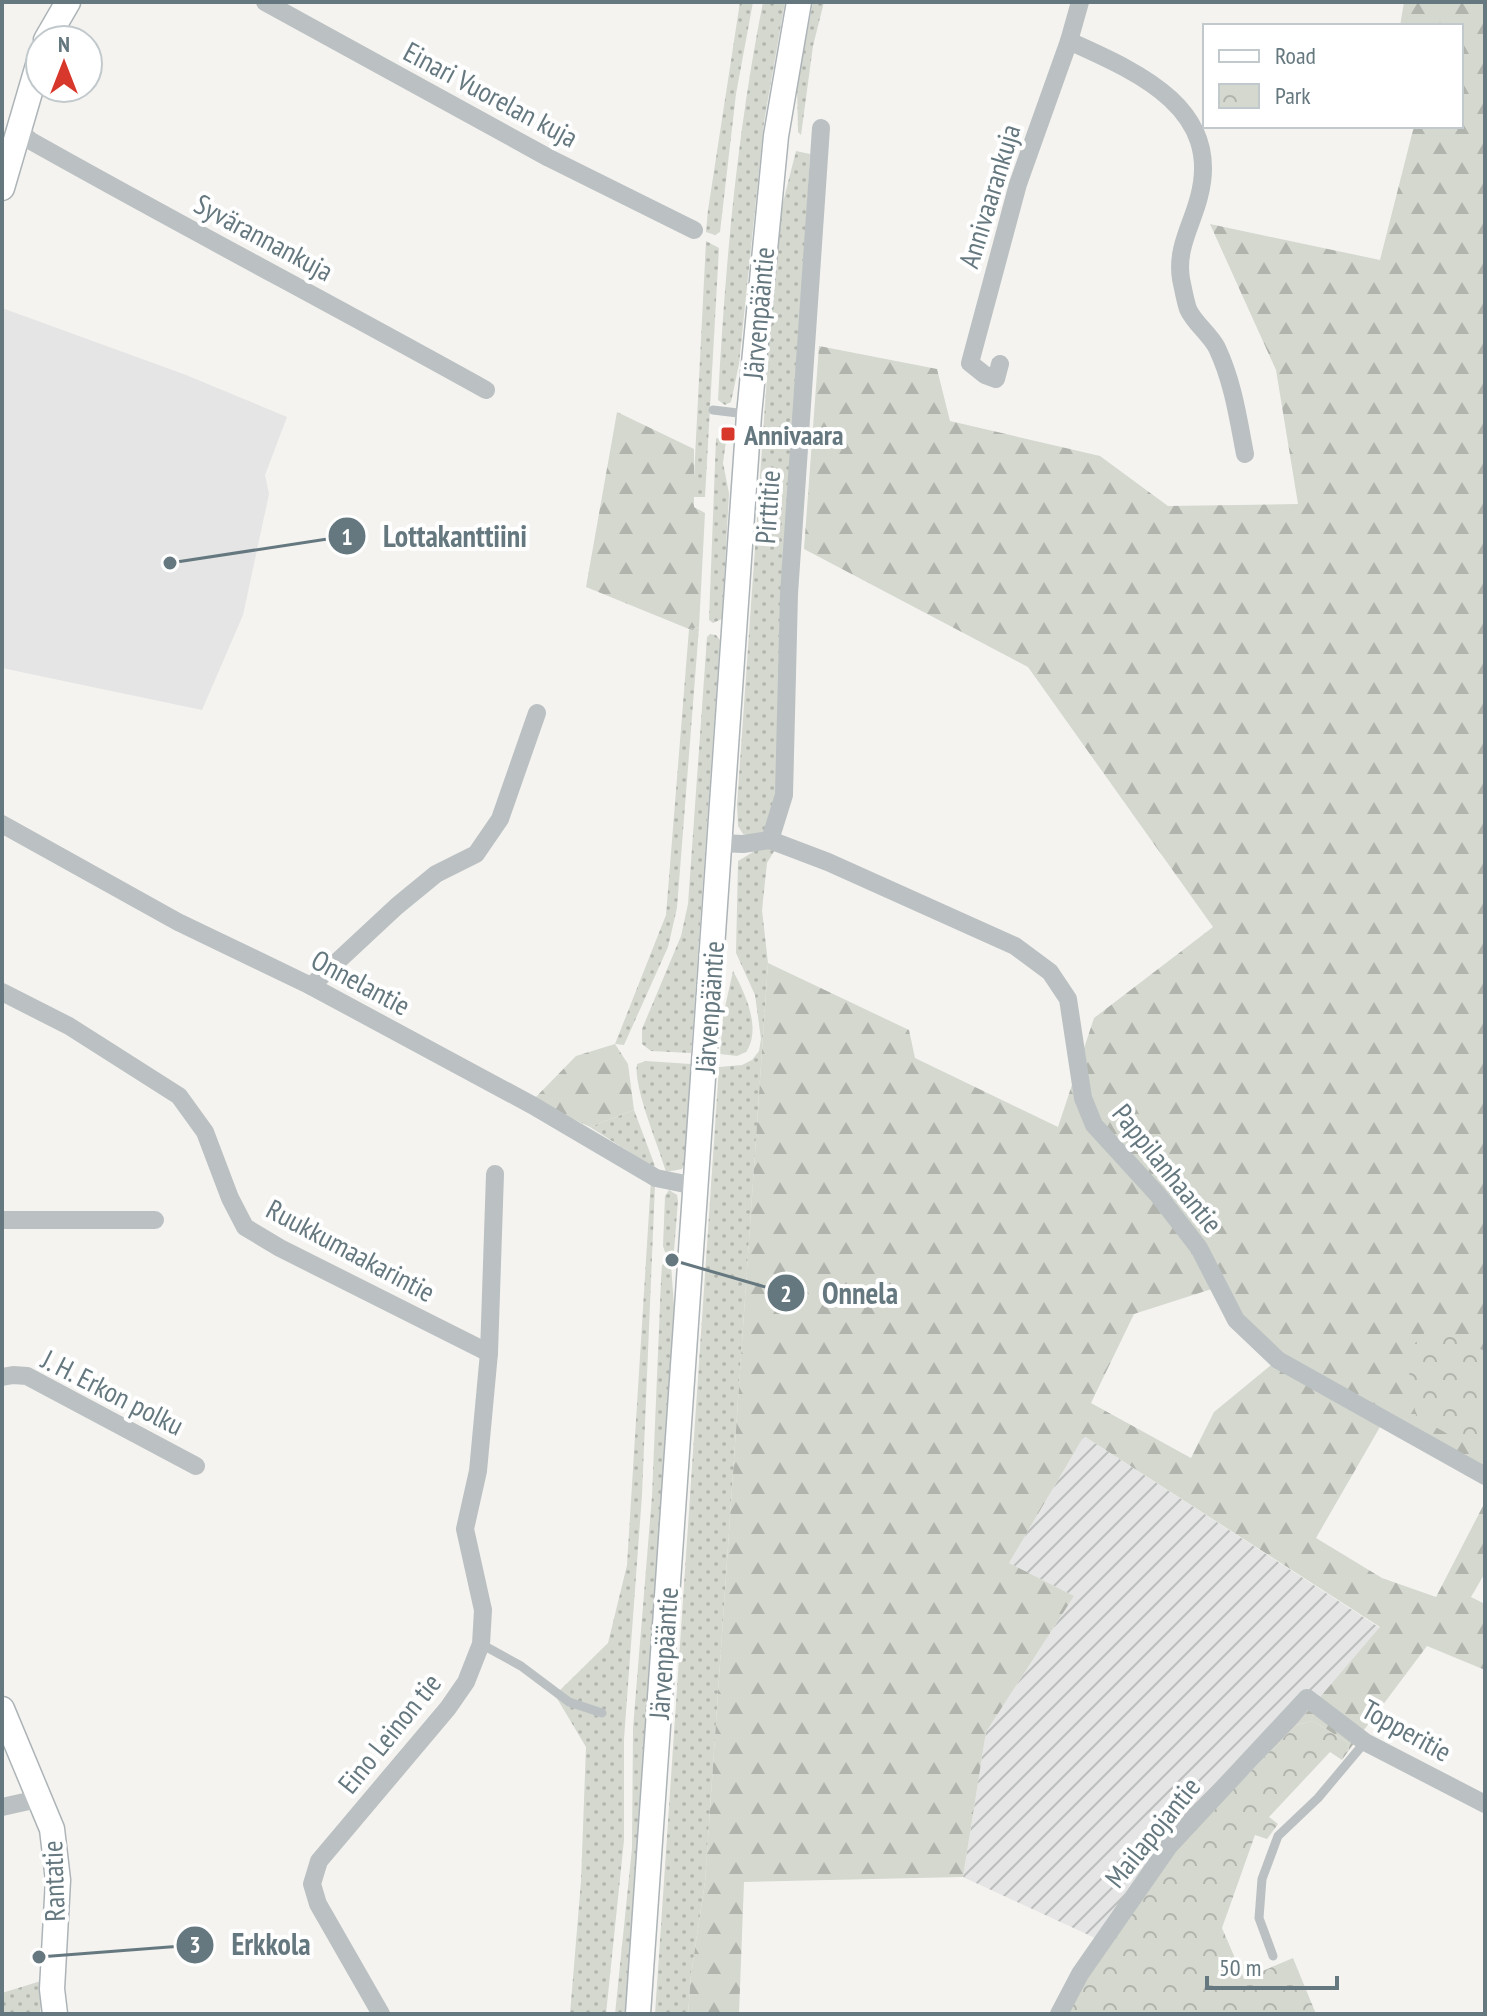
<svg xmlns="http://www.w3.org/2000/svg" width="1487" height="2016" font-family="'PT Sans Narrow',sans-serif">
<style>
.built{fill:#e4e5e4}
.industrial{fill:url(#industrial-furrows)}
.grass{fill:url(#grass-dots)}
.forest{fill:url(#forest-firs);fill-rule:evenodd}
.park{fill:url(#park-crowns)}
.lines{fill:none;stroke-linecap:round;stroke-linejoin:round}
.secondary-casing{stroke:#adb4b7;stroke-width:27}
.lane{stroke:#bbc0c2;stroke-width:9}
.street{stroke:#bbc0c2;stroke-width:18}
.secondary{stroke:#fff;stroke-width:24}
.poi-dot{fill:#d8372c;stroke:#fff;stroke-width:3}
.labels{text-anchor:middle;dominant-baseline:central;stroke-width:8;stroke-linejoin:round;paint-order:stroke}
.street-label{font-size:28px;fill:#65787f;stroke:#fff}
.poi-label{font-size:28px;font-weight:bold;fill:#65787f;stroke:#fff;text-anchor:start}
.leader{fill:none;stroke:#65787f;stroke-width:3}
.callout-dot{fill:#65787f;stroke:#fff;stroke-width:3}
.mark-label{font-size:24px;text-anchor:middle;font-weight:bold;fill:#fff}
.callout-label{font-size:30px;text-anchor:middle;font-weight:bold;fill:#65787f;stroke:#fff;stroke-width:8;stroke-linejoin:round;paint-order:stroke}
</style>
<defs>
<pattern id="industrial-furrows" width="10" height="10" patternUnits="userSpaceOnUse" patternTransform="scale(2)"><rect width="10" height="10" fill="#e4e5e4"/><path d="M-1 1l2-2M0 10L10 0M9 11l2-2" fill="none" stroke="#bcbebe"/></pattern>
<pattern id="grass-dots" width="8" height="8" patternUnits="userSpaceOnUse" patternTransform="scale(2)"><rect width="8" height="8" fill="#d4d8cf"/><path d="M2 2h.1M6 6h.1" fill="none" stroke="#b0b4ad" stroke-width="1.8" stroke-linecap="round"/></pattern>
<pattern id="forest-firs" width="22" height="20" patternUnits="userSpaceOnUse" patternTransform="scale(2)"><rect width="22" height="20" fill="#d4d8cf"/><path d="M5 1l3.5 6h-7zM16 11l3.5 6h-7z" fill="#b0b4ad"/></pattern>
<pattern id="park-crowns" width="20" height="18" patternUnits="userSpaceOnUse" patternTransform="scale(2)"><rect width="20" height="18" fill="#d4d8cf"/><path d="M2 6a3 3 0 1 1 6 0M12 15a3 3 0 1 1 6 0" fill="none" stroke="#b0b4ad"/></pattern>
</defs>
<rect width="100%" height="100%" fill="#f4f3f0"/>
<polygon class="built" points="2,308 186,375 287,417 265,475 269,494 243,615 202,710 2,668"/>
<polygon class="industrial" points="1084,1436 1380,1628 1296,1725 1173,1851 1106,1943 963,1877 986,1732 1074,1596 1009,1563"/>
<g class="grass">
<polygon points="740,2 753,2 736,94 720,232 715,235 706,232 708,210"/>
<path d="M763 2H785L764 122 739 364 731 402 725 405 718 400C725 266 737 133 763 2Z"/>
<polygon points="813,2 824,2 813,46 801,135 798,132 797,85"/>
<polygon points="796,151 810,154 775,809 767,831 753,836 743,834 738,826 737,805 774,276 780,214"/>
<polygon points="706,241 719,248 705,497 693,497"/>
<polygon points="716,438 726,441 723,463 729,493 722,619 713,623 709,620"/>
<polygon points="699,627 677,908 668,947 624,1045 615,1044 666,915 689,629"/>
<polygon points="710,634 716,635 720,640 691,1053 651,1051 642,1044 642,1029 681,936 688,904 707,637"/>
<polygon points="776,848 767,863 762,910 768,963 705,1882 691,1975 688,2014 655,2014 719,1067 742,1065 752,1060 759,1051 761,1039 755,995 736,953 738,861 758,849"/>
<path d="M733 971C745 993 762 1029 746 1052L737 1056 720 1054 723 1016Z"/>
<path d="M646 1061 691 1064 686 1161 682 1169 666 1172C659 1147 633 1087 637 1064Z"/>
<polygon points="634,1110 655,1166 653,1167 590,1127"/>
<polygon points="651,1180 655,1185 642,1495 624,1739 624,1840 606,2014 570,2014 581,1881 586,1747 555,1695 608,1643 627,1565"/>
<polygon points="669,1190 677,1195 678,1201 674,1251 670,1254 665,1252 663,1246 665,1196"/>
<polygon points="667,1262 671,1264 675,1320 628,2014 615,2014 632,1848 633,1728 652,1496 661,1280 662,1265"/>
<polygon points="44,1980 40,2014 2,2014 2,1993"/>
</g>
<g class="forest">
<path d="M1404 2H1485V1476L1384 1420 1316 1538 1382 1578 1436 1597 1485 1502V1573L1471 1597 1485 1604V1670L1427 1646 1349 1750 1347 1742 1313 1721 1296 1725 1380 1627 1084 1436 1009 1563 1074 1596 986 1732 963 1877 744 1882 739 2014H688L691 1975 705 1882 768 963 909 1030 915 1058 1058 1127 1094 1018 1213 927 1028 667 804 549 819 346 937 369 950 421 1100 456 1168 506 1298 504 1276 370 1210 224 1380 260 1414 126H1461V26H1400ZM1218 1287 1277 1360 1214 1412 1191 1458 1091 1403 1134 1314Z"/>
<polygon points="617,412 694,449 694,507 705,513 699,627 689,629 586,587"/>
<polygon points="615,1044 628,1064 634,1110 590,1127 533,1100 576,1056"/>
</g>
<g class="park">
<polygon points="1430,1327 1485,1351 1485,1455 1416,1416 1406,1353"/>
<polygon points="1313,1721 1347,1742 1349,1750 1342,1760 1330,1752 1269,1817 1278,1824 1267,1839 1255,1835 1222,1928 1244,1979 1293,1958 1316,2014 1067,2014 1106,1943 1173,1851 1296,1725"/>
</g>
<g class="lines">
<g class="secondary-casing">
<g id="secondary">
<polyline points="46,40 68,2"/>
<polyline points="2,188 40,58"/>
<polyline points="2,1709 52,1829 58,1880 52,1989 55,2014"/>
<polyline points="638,2014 749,415 776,136 799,2"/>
</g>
</g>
<g class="lane">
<polyline points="713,410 746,414"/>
<polyline points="481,1644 521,1666 569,1702 602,1713"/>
<polyline points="1273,1956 1259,1918 1262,1879 1278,1836 1318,1798 1365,1742"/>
</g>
<g class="street">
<polyline points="265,2 549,158 694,230"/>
<path d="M1069 41C1135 71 1223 107 1199 197 1192 225 1176 248 1181 279 1183 288 1185 300 1188 309 1194 323 1210 334 1217 348 1233 382 1238 418 1245 454"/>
<path d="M18 130 31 141C182 226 335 306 486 390"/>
<polyline points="1000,364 996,379 985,375 970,363 1018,184 1069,41 1080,2"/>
<polyline points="2,824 178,922 311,986 532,1105 656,1178 695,1186"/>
<polyline points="770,840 784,795 789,594 821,128"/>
<polyline points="720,843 743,844 770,840 828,862 1015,946 1050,972 1068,999 1083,1098 1094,1125 1158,1195 1199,1248 1236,1320 1278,1360 1485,1476"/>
<polyline points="311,986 397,906 436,874 476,854 500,819 537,713"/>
<polyline points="2,992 69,1026 179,1096 205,1132 230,1198 245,1227 280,1248 489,1353"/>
<polyline points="2,1220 155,1220"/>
<polyline points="2,1377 13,1375 27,1376 196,1466"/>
<polyline points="2,1807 38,1799"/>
<polyline points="381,2014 318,1904 312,1884 319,1861 448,1708 466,1682 481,1644 483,1610 465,1529 478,1471 489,1353 495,1174"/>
<polyline points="1059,2014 1080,1974 1169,1846 1307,1698 1365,1742 1485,1804"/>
</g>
<use href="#secondary" class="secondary"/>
</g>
<rect class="poi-dot" x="720" y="426" width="16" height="16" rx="4"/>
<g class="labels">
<g class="street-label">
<text transform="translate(491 94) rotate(28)">Einari Vuorelan kuja</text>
<text transform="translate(989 196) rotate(-73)">Annivaarankuja</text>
<text transform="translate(264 237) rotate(28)">Syvärannankuja</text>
<text transform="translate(758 313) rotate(-85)">Järvenpääntie</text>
<text transform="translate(767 507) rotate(-86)">Pirttitie</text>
<text transform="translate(361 982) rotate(28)">Onnelantie</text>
<text transform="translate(709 1007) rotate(-86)">Järvenpääntie</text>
<text transform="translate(1168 1168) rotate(51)">Pappilanhaantie</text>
<text transform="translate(351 1250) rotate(28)">Ruukkumaakarintie</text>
<text transform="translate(113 1392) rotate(27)">J. H. Erkon polku</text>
<text transform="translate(663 1653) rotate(-86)">Järvenpääntie</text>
<text transform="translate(1407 1730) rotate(29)">Topperitie</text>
<text transform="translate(389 1733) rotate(-51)">Eino Leinon tie</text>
<text transform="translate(1152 1832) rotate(-51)">Mailapojantie</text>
<text transform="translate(53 1881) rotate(-92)">Rantatie</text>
</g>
<g class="poi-label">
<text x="744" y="434">Annivaara</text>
</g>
</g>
<path class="leader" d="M170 563L347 536M672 1260L786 1293M39 1957L195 1945"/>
<g class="callout-dot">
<circle cx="170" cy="563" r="8"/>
<circle cx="672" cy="1260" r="8"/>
<circle cx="39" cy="1957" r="8"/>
<circle cx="347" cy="536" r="20"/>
<circle cx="786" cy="1293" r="20"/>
<circle cx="195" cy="1945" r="20"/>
</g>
<g class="mark-label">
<text x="347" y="545">1</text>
<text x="786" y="1302">2</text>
<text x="195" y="1953">3</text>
</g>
<g class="callout-label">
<text x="455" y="547">Lottakanttiini</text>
<text x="860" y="1304">Onnela</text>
<text x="271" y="1955">Erkkola</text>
</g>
<rect width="1487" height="2016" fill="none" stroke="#65787f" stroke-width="8"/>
<rect x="1203" y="24" width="260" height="104" fill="#ffffff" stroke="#c1c9cc" stroke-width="2"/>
<rect x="1219" y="50" width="40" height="12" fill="#ffffff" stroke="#c1c9cc" stroke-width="2"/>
<text x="1275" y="64" font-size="24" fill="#65787f">Road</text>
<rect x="1219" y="84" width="40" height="24" fill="url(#park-crowns)" stroke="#c1c9cc" stroke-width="2"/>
<text x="1275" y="104" font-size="24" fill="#65787f">Park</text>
<g transform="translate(64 64)"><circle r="38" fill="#ffffff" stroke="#c1c9cc" stroke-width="2"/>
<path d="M0-6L14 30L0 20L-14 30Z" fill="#d8372c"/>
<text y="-12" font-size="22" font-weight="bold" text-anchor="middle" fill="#65787f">N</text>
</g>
<path d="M1207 1976v12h130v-12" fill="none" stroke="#65787f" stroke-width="4"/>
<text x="1219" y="1976" font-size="24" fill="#65787f" stroke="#ffffff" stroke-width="6" paint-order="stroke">50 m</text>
</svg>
